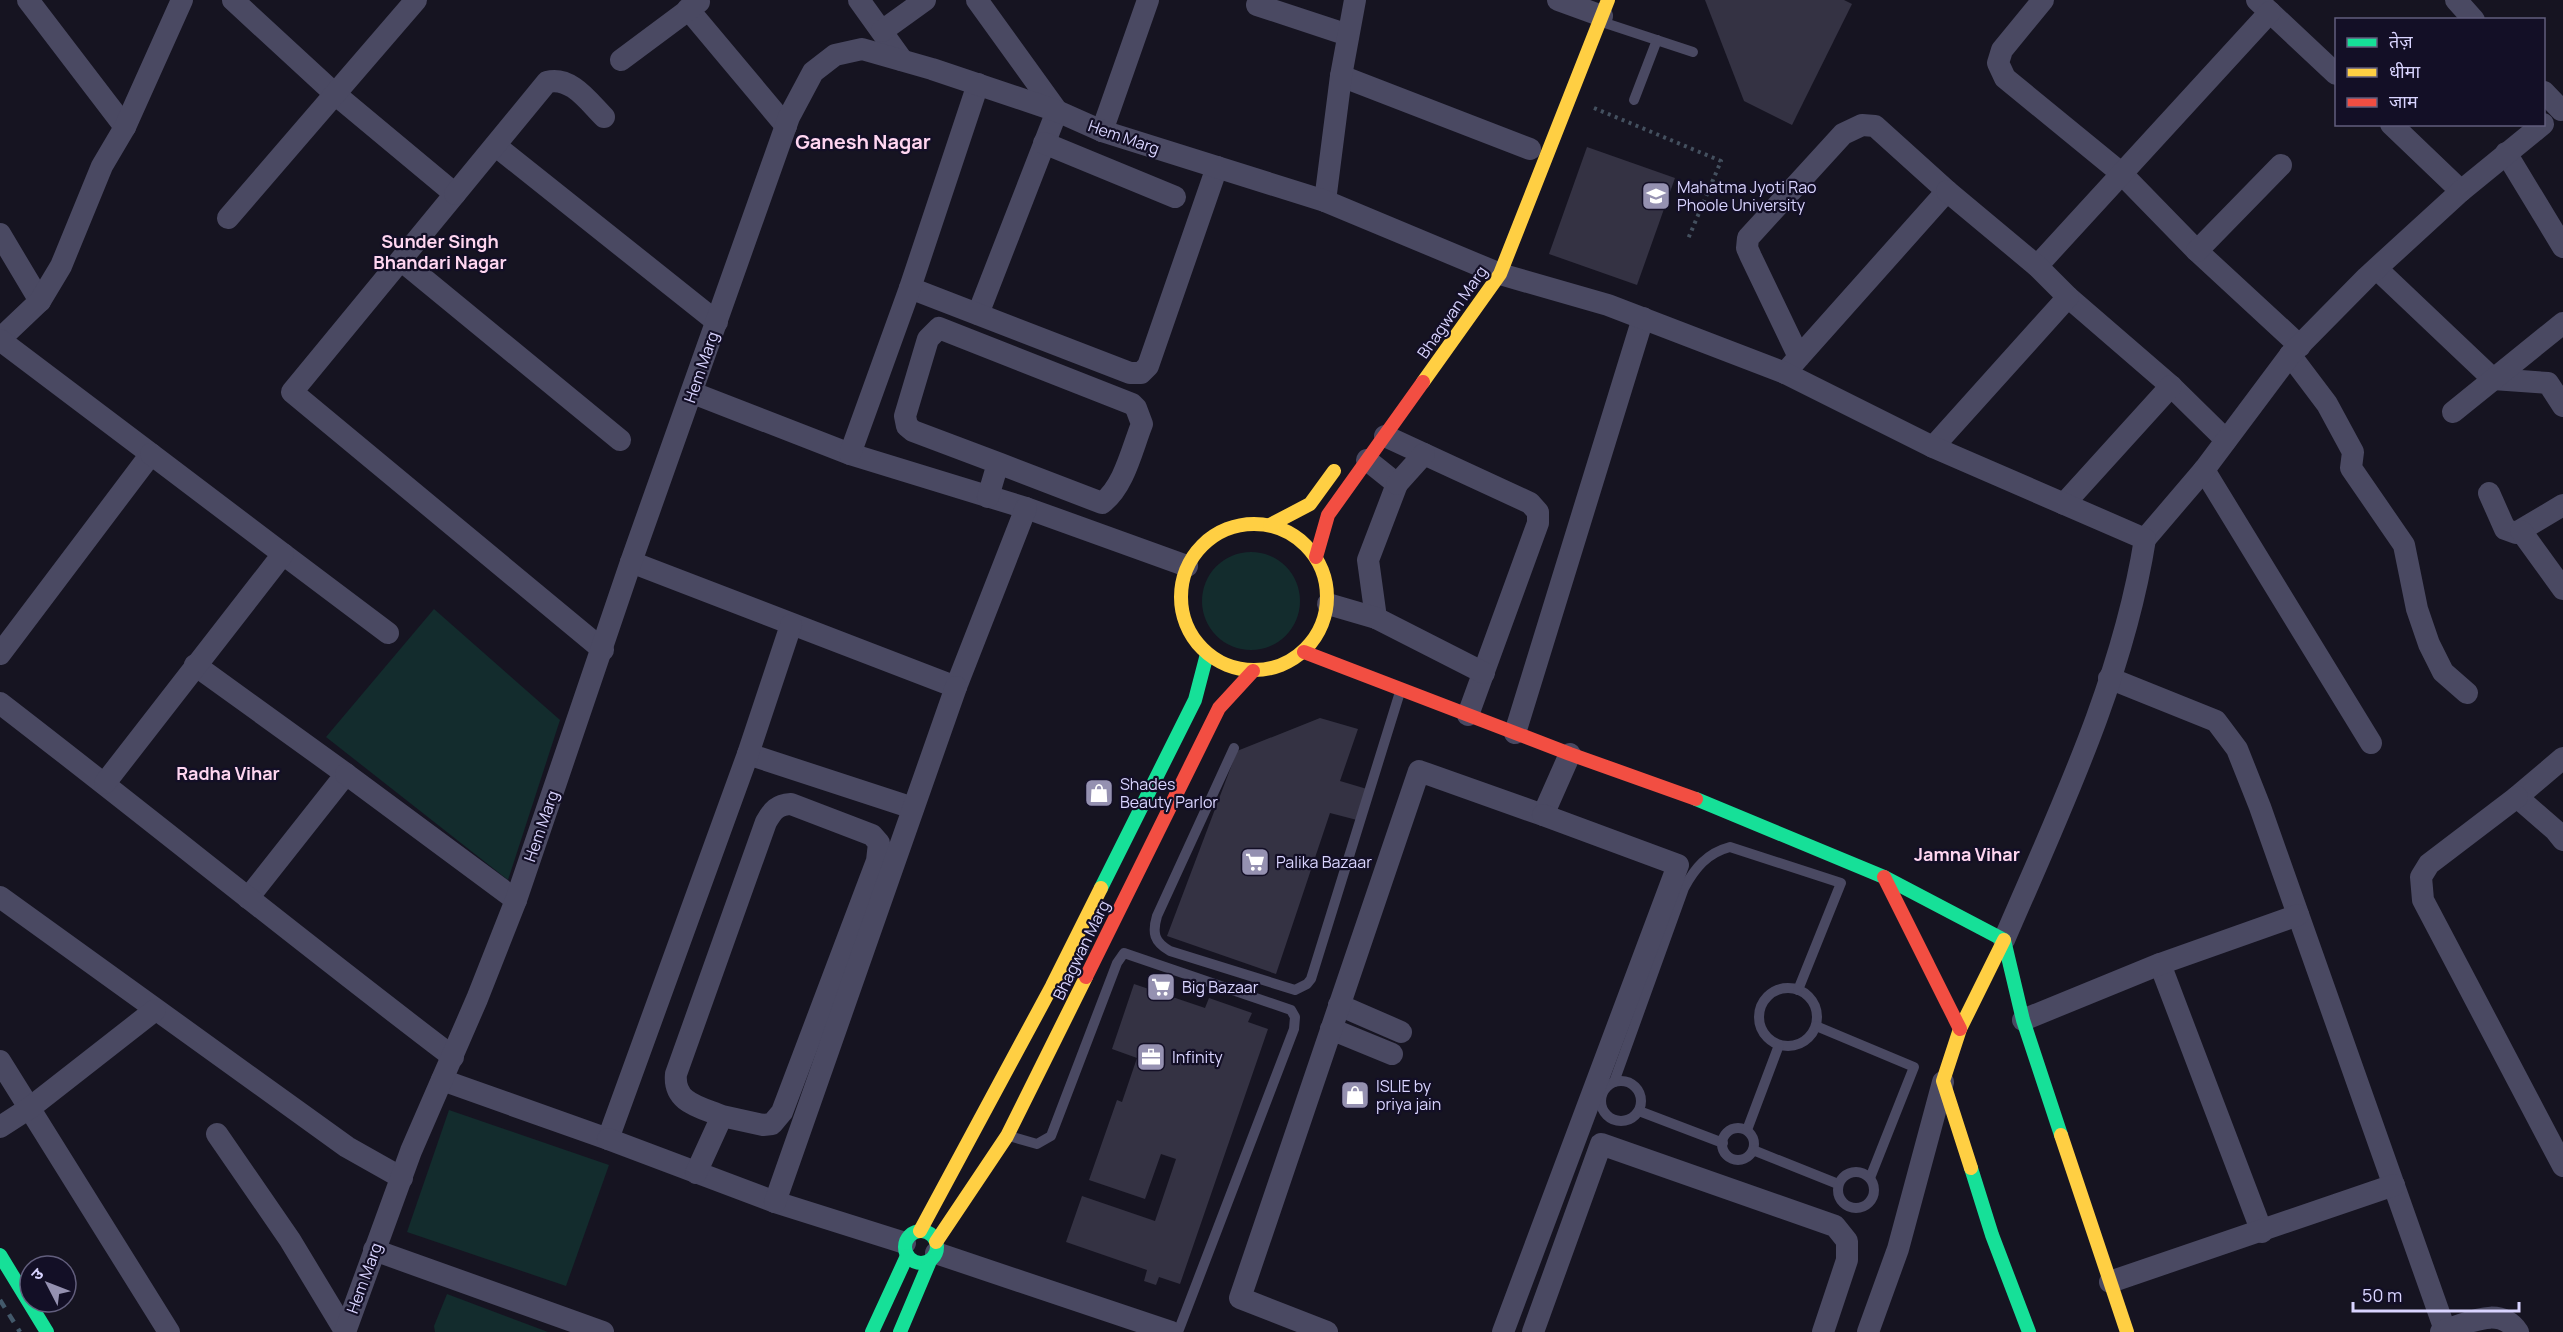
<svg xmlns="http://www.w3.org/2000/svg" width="2563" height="1332" font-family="Manrope,'Noto Sans Devanagari',sans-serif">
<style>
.green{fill:#132c2d}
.building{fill:#343243}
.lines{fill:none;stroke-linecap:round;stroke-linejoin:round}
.path{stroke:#44505f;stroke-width:4;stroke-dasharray:3 4.5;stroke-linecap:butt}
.lane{stroke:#4a4962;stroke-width:10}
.street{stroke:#4a4962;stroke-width:22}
.fast{stroke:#16e098;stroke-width:14}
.slow{stroke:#ffcf43;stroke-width:14}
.jam{stroke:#f24e42;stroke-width:14}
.rail{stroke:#43596b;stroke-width:4.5;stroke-dasharray:9 8;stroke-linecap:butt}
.labels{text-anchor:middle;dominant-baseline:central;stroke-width:4.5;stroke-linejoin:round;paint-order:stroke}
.street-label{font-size:16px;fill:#d9d4ff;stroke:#130f26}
.poi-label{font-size:16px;fill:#d9d4ff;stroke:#130f26;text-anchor:start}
.neighbourhood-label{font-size:18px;font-weight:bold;fill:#ffd6f0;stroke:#130f26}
.quarter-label{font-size:20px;font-weight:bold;fill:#ffd6f0;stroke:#130f26}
</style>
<rect width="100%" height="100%" fill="#161421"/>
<g class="green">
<circle cx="1251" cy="601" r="49"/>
<polygon points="434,609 560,720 508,880 326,737"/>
<polygon points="449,1110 609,1165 566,1286 407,1232"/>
<polygon points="447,1294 548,1332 435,1332 434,1326"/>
</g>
<g class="building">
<polygon points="1705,0 1844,0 1852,4 1792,125 1744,101"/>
<polygon points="1587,147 1675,178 1637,285 1549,254"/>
<polygon points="1320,718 1358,729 1340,781 1367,789 1357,820 1330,813 1276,974 1167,936 1237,751"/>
<polygon points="1134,984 1205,1008 1209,998 1252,1013 1248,1022 1268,1029 1180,1284 1159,1277 1156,1285 1144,1281 1147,1270 1066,1242 1082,1196 1155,1221 1176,1159 1161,1154 1145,1199 1089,1180 1117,1100 1122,1102 1137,1058 1112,1049"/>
</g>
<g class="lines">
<polyline class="path" points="1594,108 1721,161 1688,239"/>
<g class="lane">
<polyline points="1602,22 1693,52"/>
<polyline points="1634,100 1657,40"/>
<path d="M1234 748 1157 916C1152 933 1154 942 1170 951L1295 990 1307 984 1311 979 1400 692"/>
<circle cx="1788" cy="1017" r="29"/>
<polyline points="1816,1026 1914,1067 1870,1178"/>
<circle cx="1621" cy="1101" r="20"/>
<path d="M1614 1082 1684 888C1695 868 1707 853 1730 847L1841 883 1798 990"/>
<polyline points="1639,1111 1723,1143"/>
<circle cx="1738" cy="1144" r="16"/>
<polyline points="1747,1130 1779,1045"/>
<polyline points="1009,1136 1037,1144 1051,1136 1117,963 1124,953 1291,1010 1295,1017 1294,1029 1178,1332"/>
<polyline points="1753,1150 1838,1184"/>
<circle cx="1856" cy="1190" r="18"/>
</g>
<g class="street">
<polyline points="28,0 125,127"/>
<polyline points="233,0 335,94 455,194 292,392 603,650"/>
<polyline points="859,0 902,60"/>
<polyline points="977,0 1057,111 978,314"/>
<polyline points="1558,0 1602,16"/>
<polyline points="2043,0 2002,50 1998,63 2005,78 2121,173 2197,251 2300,346"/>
<polyline points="2257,0 2336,74"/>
<polyline points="2456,0 2474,20"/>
<polyline points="1257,5 1348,35"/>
<polyline points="688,9 786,126"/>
<polyline points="882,31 925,0"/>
<polyline points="621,60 699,2"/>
<polyline points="1341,76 1530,149"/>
<polyline points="2544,92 2561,110"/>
<polyline points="2391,124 2461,191"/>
<polyline points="1102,131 1148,0"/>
<polyline points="1044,143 1175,197"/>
<polyline points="496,146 717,322"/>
<polyline points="2506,153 2563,247"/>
<path d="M455 194 547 82C571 76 588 101 604 117"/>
<polyline points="1325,201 1341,76 1355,0"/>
<polyline points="228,218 416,0"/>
<polyline points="0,234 40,301"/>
<polyline points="2197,251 2281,165"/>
<polyline points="402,261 620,440"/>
<polyline points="2037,266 2270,12"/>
<polyline points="2377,269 2493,379 2548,383 2563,406"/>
<polyline points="910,288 1130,373 1141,373 1148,366 1217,167"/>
<polyline points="2068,297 2171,386 2226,440"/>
<polyline points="0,339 40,301 61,266 102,166 125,127 182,0"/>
<polyline points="0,340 151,454 0,654"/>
<polyline points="2290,355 2327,404 2353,452 2351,468 2404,545 2417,609 2429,644 2443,672 2467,693"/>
<polyline points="1785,373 1799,357 1947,191 1875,126 1862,125 1843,134 1748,238 1747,248 1751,257 1799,357"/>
<polyline points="693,393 850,454 1026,508 1187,566"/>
<polyline points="2453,412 2563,323"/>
<polyline points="1385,436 1530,503 1538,512 1538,523 1468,715"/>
<polyline points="1933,447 2068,297 2037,266 1947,191"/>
<polyline points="850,454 910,288 978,84"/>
<polyline points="1367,460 1397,484 1368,560 1376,618"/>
<polyline points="2204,470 2371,743"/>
<polyline points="1397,484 1424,454"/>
<polyline points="2489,493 2505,529 2516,533 2563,505"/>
<path d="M988 497 998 463 913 431 907 426 905 416 928 339 939 328 1132 404 1136 408 1142 424C1132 449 1124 487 1102 503L998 463"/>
<polyline points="2064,504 2171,386"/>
<polyline points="2521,531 2563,589"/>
<polyline points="2145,539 2204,470 2290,355 2367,277 2461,191 2543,124"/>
<polyline points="283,554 388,633"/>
<polyline points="631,562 956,687 1026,508"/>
<polyline points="1328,604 1376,618 1484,673"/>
<polyline points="195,665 346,774 248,898"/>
<polyline points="2109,678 2216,721 2237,749 2260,807 2445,1330 2441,1332"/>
<path d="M0 703C152 820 300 941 453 1057"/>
<polyline points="1515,733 1643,318"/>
<polyline points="748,754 913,808"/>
<polyline points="2563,758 2517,797 2555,830 2563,840"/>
<polyline points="346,774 516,900"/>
<polyline points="105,783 283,554 151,454"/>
<polyline points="2517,797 2429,864 2421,877 2423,900 2563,1166"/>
<polyline points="0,897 347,1147 402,1178"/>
<polyline points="2160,964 2262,1232"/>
<polyline points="1339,1005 1401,1032"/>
<polyline points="2023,1020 2160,964 2298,915"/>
<polyline points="1331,1029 1392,1054"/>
<polyline points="0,1061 169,1332"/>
<polyline points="442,1080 608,1139 748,754 791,625"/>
<polyline points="0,1127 31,1107 155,1010"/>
<polyline points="217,1134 290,1240 345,1331"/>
<polyline points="608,1139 775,1202 905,1243"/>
<path d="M696 1173 722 1116C700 1107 673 1103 676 1074L766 822C773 810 777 805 791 804L872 835 879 843 877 861 782 1112 772 1124 763 1125 722 1116"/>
<polyline points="775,1202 956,687"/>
<polyline points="374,1250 603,1332"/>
<polyline points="936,1253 1171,1332"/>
<polyline points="2110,1282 2394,1185"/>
<path d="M2445 1330C2469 1323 2500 1305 2518 1332"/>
<path d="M345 1332 411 1151 477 999 516 900 631 562 789 117 813 72 835 55 862 49 932 69 1057 111 1102 131 1325 201 1500 274 1608 305 1785 373 1933 447 2145 539C2123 679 2060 810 2004 940"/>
<polyline points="1327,1332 1240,1298 1419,771 1543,815 1570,754"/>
<polyline points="1503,1332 1678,865 1543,815"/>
<polyline points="1533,1332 1601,1144 1835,1226 1847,1241 1847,1260 1823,1332"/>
<polyline points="1868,1332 1898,1249 1943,1082"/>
</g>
<g class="fast">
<polyline points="1696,799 1884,877 2004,940 2023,1020 2061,1135"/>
<polyline points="1101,888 1195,700 1207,654"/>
<polyline points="1971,1168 1992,1235 2029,1332"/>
<circle cx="921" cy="1247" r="16"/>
<polyline points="0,1255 47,1332"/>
<polyline points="872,1332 907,1256"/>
<polyline points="900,1332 930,1261"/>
</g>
<g class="slow">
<polyline points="1423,382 1500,274 1608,0"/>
<circle cx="1254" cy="597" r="73"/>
<polyline points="1270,525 1310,504 1334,471"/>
<polyline points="2061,1135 2127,1332"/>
<polyline points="1971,1168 1943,1081 1960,1029 2004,940"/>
<polyline points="920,1231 1052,986 1101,888"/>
<polyline points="936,1242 1007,1136 1086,977"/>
</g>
<g class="jam">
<polyline points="1316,557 1328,515 1423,382"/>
<polyline points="1304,652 1570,754 1696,799"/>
<polyline points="1884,877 1960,1029"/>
<polyline points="1086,977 1219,708 1253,671"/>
</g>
<polyline class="rail" points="0,1300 20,1332"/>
</g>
<defs>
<g id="university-square" transform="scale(1.5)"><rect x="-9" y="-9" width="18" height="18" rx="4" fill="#9591b1" stroke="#130f26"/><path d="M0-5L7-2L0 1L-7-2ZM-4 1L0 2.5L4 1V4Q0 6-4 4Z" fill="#fff"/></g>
<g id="shop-square" transform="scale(1.5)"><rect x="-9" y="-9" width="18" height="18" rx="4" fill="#9591b1" stroke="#130f26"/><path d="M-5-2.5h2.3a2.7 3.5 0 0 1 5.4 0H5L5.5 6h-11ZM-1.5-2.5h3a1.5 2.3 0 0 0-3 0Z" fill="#fff"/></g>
<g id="supermarket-square" transform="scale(1.5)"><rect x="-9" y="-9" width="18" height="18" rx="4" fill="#9591b1" stroke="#130f26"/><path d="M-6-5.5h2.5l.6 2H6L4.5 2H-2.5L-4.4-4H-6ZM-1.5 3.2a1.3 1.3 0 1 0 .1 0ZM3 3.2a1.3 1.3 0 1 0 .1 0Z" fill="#fff"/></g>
<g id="office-square" transform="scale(1.5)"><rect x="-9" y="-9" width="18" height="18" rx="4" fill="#9591b1" stroke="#130f26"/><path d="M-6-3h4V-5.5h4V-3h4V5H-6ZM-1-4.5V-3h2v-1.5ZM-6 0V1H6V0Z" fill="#fff"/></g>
</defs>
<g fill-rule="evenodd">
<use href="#university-square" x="1656" y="196"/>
<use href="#shop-square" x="1099" y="793"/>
<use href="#supermarket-square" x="1255" y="862"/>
<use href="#supermarket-square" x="1161" y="987"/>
<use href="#office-square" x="1151" y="1057"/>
<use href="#shop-square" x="1355" y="1095"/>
</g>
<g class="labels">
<g class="street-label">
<text transform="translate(1124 137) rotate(19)">Hem Marg</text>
<text transform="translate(1452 312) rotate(-55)">Bhagwan Marg</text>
<text transform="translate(701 367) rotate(-71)">Hem Marg</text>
<text transform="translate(541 826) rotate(-71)">Hem Marg</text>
<text transform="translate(1081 950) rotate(-64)">Bhagwan Marg</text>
<text transform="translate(364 1278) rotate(-70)">Hem Marg</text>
</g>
<g class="poi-label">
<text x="1677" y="187">Mahatma Jyoti Rao<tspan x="1677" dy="18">Phoole University</tspan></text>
<text x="1120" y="784">Shades<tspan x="1120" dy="18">Beauty Parlor</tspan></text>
<text x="1276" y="862">Palika Bazaar</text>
<text x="1182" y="987">Big Bazaar</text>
<text x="1172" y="1057">Infinity</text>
<text x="1376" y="1086">ISLIE by<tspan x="1376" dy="18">priya jain</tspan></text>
</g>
<g class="neighbourhood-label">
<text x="440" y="241">Sunder Singh<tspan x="440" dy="21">Bhandari Nagar</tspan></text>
<text x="228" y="773">Radha Vihar</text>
<text x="1967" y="854">Jamna Vihar</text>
</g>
<g class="quarter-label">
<text x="863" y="141">Ganesh Nagar</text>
</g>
</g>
<rect x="2335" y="18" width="210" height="108" fill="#130f26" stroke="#625e7d" stroke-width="1.5"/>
<rect x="2347" y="38" width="30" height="9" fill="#16e098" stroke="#625e7d" stroke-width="1.5"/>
<text x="2389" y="48" font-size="18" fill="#d9d4ff">तेज़</text>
<rect x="2347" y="68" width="30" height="9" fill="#ffcf43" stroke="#625e7d" stroke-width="1.5"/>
<text x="2389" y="78" font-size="18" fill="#d9d4ff">धीमा</text>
<rect x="2347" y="98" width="30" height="9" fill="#f24e42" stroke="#625e7d" stroke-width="1.5"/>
<text x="2389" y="108" font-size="18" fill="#d9d4ff">जाम</text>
<g transform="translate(48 1284) rotate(312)"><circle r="28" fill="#130f26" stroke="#625e7d" stroke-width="1.5"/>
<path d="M0-4.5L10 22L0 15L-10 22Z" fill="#9591b1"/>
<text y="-9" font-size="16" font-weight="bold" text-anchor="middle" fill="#d9d4ff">उ</text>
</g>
<path d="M2353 1302v9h166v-9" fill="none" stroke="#d9d4ff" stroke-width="3"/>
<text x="2362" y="1302" font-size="18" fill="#d9d4ff" stroke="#130f26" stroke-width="4.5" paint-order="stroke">50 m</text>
</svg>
